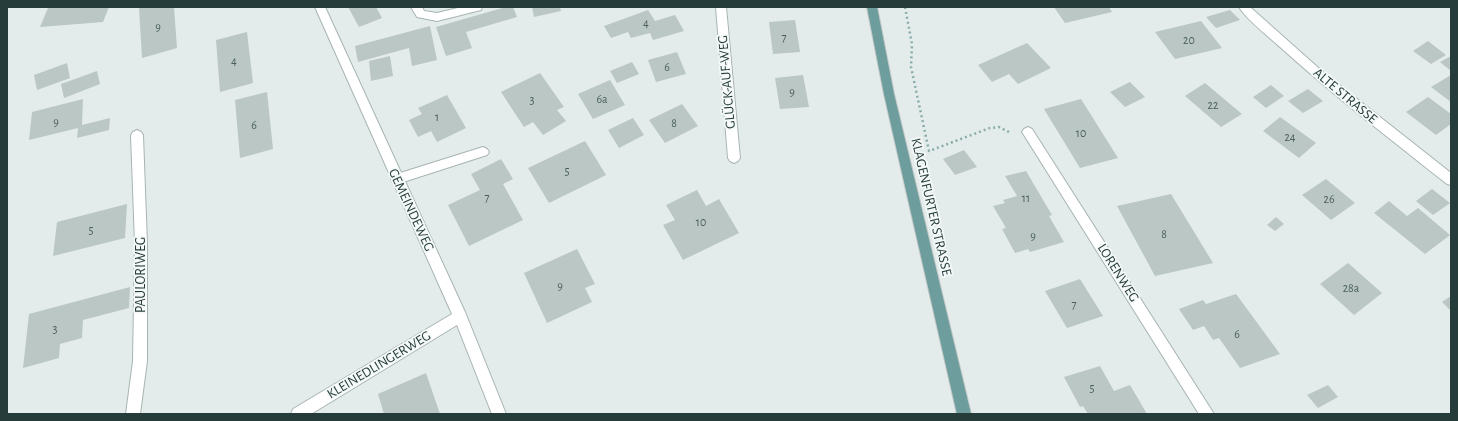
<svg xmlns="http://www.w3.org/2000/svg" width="1458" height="421" font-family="'Alegreya Sans',sans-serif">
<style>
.building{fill:#bac7c4}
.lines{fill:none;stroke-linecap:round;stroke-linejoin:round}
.lane-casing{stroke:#a7b4b3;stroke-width:2}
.street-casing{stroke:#a7b4b3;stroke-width:2}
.primary-casing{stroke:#c2c8c8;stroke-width:2}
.path{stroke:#88adaa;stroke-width:2.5;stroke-dasharray:2 3;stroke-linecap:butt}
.lane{fill:#fff;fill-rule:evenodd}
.street{fill:#fff;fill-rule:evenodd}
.primary{fill:#6d9d9c;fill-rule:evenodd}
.labels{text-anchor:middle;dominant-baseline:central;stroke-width:3.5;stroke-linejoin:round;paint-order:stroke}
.number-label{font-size:12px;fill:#4a5f5d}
.street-label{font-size:14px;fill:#253c3b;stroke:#f4f9f8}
</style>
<rect width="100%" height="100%" fill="#e4eceb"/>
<g class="building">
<polygon points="66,7 109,7 103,22 40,27 48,8"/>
<polygon points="139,7 174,7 177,48 142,58"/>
<polygon points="348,7 376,7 382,18 359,27"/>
<polygon points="506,7 513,7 517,17 466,32 472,48 446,56 436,27"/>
<polygon points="532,7 560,7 561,11 534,17"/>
<polygon points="1054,7 1109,7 1112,12 1065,23"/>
<polygon points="648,10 655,21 675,15 684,31 653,40 650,33 631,38 628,32 611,38 604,26"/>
<polygon points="1230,10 1240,20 1216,28 1206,17"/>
<polygon points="795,20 800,52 773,54 769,22"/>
<polygon points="1201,21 1222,48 1175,59 1155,32"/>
<polygon points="430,26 437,60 412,66 409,48 358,62 355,46"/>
<polygon points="247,32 253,83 220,92 216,40"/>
<polygon points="1428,41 1446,55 1431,64 1413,51"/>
<polygon points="1027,43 1051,68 1018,84 1009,74 992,82 978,65"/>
<polygon points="677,52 686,74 656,82 648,60"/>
<polygon points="390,56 393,76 371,81 369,61"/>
<polygon points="1451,56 1451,71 1440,62"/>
<polygon points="632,62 639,74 617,83 610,71"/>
<polygon points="67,63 70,78 37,90 34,75"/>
<polygon points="97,71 100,84 64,98 61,84"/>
<polygon points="540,73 564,107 557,110 566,121 543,135 533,122 524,127 501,92"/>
<polygon points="803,75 809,107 780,109 775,78"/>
<polygon points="1451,75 1451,102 1431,87"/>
<polygon points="610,80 625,105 593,119 578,94"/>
<polygon points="1130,82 1145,97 1125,107 1110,92"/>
<polygon points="1205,83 1242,114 1221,127 1185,96"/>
<polygon points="1271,85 1284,96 1266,108 1253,97"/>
<polygon points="1308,89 1323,101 1303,113 1288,101"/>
<polygon points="267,92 273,149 240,158 235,100"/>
<polygon points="447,95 466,128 437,142 431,131 418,137 409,120 422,114 418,108"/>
<polygon points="1428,97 1451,114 1451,124 1436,135 1406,112"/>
<polygon points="83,99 82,125 110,118 109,130 77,138 78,128 29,140 32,112"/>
<polygon points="1081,99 1118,158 1080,168 1044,109"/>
<polygon points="682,104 698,126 665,143 649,120"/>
<polygon points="1280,117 1316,143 1299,158 1263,131"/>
<polygon points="633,118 644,135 619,148 608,130"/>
<polygon points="585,141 606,175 549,203 528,168"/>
<polygon points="964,150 977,167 955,175 943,159"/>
<polygon points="501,159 513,179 503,184 523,220 469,246 448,205 480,190 471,174"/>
<polygon points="1026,171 1052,215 1049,216 1064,242 1030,252 1028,249 1015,253 1002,229 1006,228 993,206 1005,203 1003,200 1017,196 1005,176"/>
<polygon points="1326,179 1355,203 1331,220 1302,195"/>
<polygon points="1432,189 1450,203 1433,215 1416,201"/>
<polygon points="697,190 706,206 719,199 739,233 683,260 663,225 675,220 666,205"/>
<polygon points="1171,194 1213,263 1155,276 1117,206"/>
<polygon points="1389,201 1407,216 1418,208 1450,235 1425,254 1374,213"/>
<polygon points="127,204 125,238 53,256 57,222"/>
<polygon points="1276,217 1284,224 1275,231 1267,225"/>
<polygon points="577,249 595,284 585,288 592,302 547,323 524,273"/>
<polygon points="1348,263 1382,293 1354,315 1320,284"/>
<polygon points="1080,279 1103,316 1067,328 1045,291"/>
<polygon points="130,287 129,308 83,320 82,338 60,344 59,358 23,368 29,314"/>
<polygon points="1236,294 1280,354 1240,368 1219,338 1213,340 1204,326 1193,330 1179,309 1203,300 1206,304"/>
<polygon points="1451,296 1451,311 1442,302"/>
<polygon points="1100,366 1114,391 1130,385 1147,414 1088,414 1083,406 1080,407 1064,377"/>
<polygon points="426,373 440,414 384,414 378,394"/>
<polygon points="1328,385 1338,397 1318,408 1307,395"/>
</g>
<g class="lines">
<g class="lane-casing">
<polygon id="lane" points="483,147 487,149 489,152 487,155 397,184 393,183 391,179 393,175 397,174"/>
</g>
<g class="street-casing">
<g id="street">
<polygon points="315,7 325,7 465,312 506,414 492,414 457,325 311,414 291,414 293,409 452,314"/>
<polygon points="411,7 422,7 424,11 437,13 462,7 482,7 481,10 437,21 417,17"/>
<polygon points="716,7 726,7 740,158 738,161 734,163 730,161 728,158"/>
<path d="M1239 7H1250L1323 72 1451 173V185L1447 184C1390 139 1333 95 1280 47 1269 37 1246 19 1239 7Z"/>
<polygon points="1028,127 1032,129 1214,414 1199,414 1024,135 1022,132 1024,129"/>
<polygon points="137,130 141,132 143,135 147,244 147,361 140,414 126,414 133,361 135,244 131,135 133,132"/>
</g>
</g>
<g class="primary-casing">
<polygon id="primary" points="867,7 877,7 894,94 971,414 957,414 884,94"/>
</g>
<polyline class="path" points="905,7 912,44 911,67 929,151 990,128 999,127 1011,133"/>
<use href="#lane" class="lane"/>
<use href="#street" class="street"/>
<use href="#primary" class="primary"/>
</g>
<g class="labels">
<g class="number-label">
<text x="646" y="23">4</text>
<text x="158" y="27">9</text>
<text x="784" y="37">7</text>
<text x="1189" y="40">20</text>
<text x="234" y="61">4</text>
<text x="667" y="67">6</text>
<text x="792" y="92">9</text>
<text x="602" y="99">6a</text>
<text x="532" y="100">3</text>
<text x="1213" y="105">22</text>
<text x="437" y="117">1</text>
<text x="56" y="122">9</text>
<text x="674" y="123">8</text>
<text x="254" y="125">6</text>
<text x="1081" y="133">10</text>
<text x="1290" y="137">24</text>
<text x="567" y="171">5</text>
<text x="487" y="197">7</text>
<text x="1026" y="198">11</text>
<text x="1329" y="199">26</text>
<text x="701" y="222">10</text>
<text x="91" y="230">5</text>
<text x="1164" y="234">8</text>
<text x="1033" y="236">9</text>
<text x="560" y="286">9</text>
<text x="1351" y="288">28a</text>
<text x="1074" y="304">7</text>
<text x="55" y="329">3</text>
<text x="1237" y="334">6</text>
<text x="1092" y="388">5</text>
</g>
<g class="street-label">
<text transform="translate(727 82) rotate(-95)">GLÜCK-AUF-WEG</text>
<text transform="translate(1345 96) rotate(40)">ALTE STRASSE</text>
<text transform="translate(931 207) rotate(77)">KLAGENFURTER STRASSE</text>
<text transform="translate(411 210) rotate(65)">GEMEINDEWEG</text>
<text transform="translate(1118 273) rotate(58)">LORENWEG</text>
<text transform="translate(141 275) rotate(-90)">PAULORIWEG</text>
<text transform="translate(379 365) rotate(-31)">KLEINEDLINGERWEG</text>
</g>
</g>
<rect width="1458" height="421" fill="none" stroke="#253c3b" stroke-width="16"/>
</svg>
